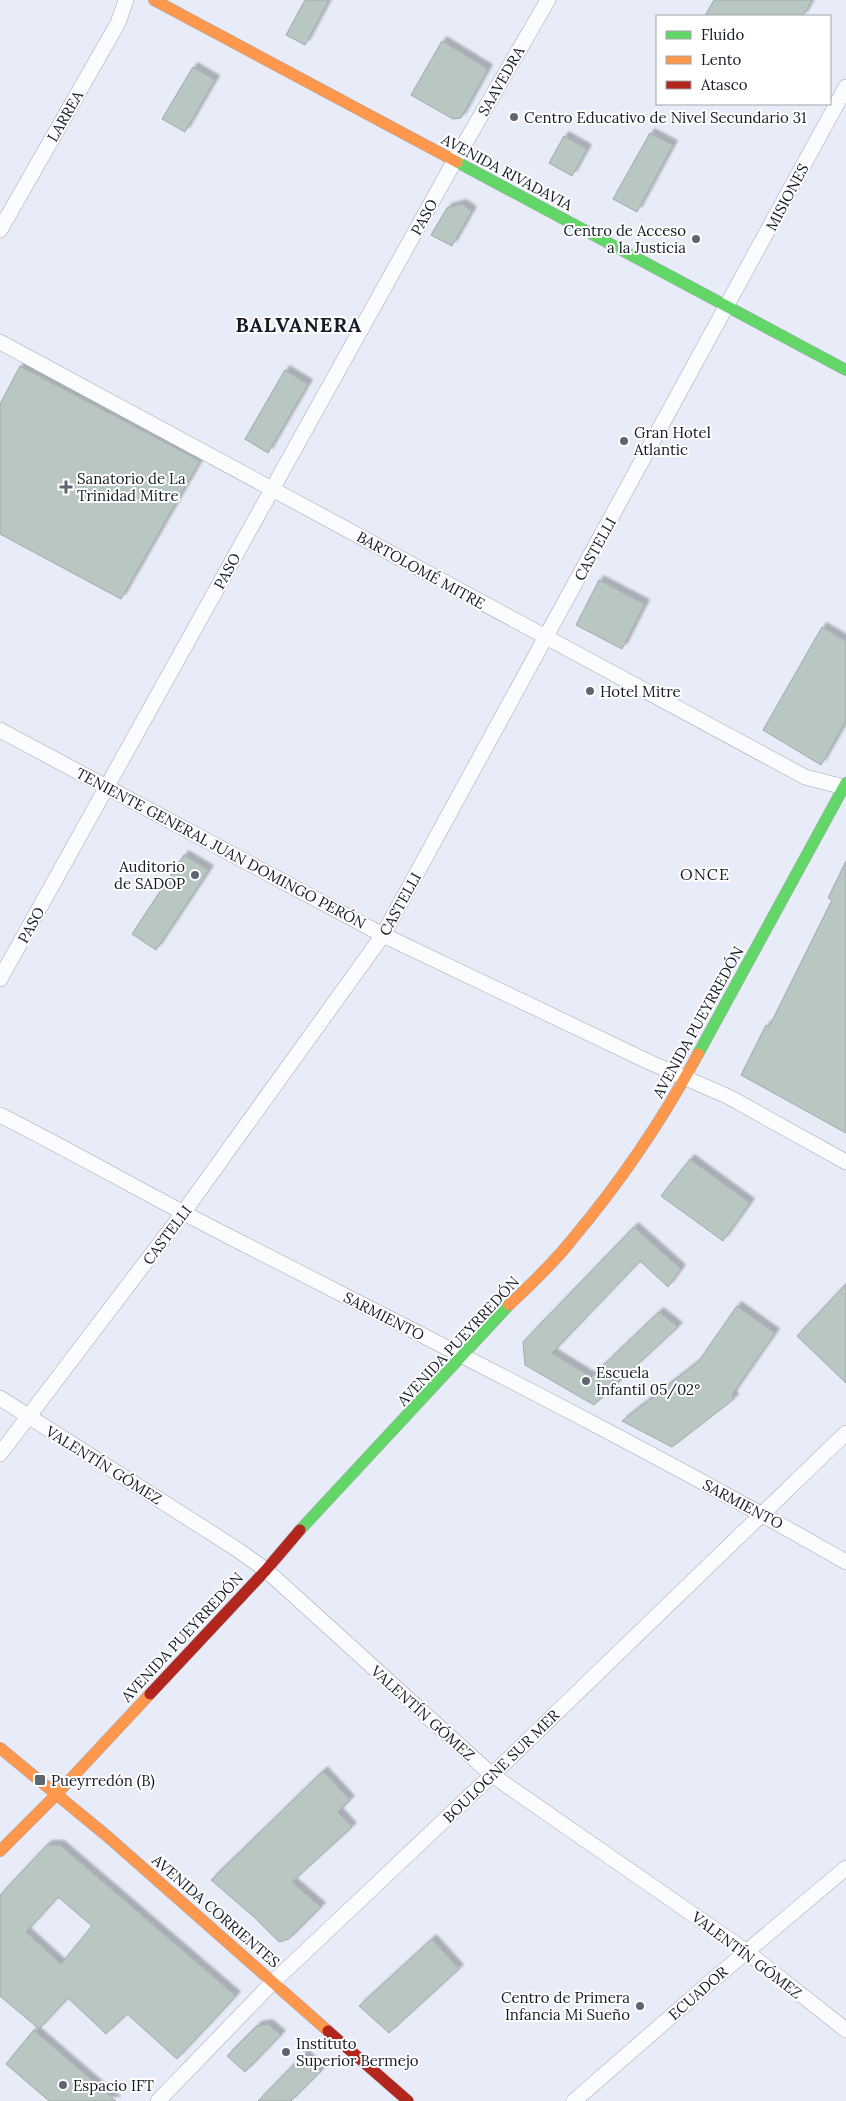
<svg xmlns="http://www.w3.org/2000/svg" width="846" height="2101" font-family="Lora,serif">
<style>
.building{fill:#b9c7c3;stroke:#a1a9aa;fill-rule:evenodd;filter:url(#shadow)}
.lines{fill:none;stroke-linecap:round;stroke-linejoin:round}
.street-casing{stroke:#a3a7b3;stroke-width:16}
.fast-casing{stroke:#a3a7b3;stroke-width:12}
.slow-casing{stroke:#a3a7b3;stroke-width:12}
.jam-casing{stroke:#a3a7b3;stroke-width:12}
.street{stroke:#fbfcfe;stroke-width:15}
.fast{stroke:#63d668;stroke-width:11}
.slow{stroke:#ff974d;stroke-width:11}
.jam{stroke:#b3261e;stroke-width:11}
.poi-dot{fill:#5e6470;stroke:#fff;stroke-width:2}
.labels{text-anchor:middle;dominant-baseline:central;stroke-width:4;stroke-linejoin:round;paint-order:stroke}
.street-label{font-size:15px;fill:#151a26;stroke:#fff}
.poi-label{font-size:15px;fill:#151a26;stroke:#fff;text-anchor:start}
.neighbourhood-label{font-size:16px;letter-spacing:1px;fill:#151a26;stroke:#fff}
.district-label{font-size:20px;font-weight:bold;letter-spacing:1px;fill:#151a26;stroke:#fff}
</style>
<defs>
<filter id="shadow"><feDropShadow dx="4.5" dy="-4.5" stdDeviation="1" flood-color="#0004"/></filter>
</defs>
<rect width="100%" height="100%" fill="#e7ecf8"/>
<g class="building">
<polygon points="305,0 329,0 305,45 286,35"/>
<polygon points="714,0 812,0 803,16 705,16"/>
<polygon points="442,41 488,69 461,118 453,119 411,95"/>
<polygon points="193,67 215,80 185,132 162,119"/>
<polygon points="650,133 673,145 637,212 613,199"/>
<polygon points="564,136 587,149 572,176 549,163"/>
<polygon points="462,204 472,211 452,246 431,235 447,208"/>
<polygon points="20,366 200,461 121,599 0,534 0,404"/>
<polygon points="285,370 308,384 268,453 245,439"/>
<polygon points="599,580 645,604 622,649 576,625"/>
<polygon points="822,627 846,641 846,721 821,765 763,730"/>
<polygon points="184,855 209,870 156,950 132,934"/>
<polygon points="846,861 846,1133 741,1075 766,1025 769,1027 832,900 828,898"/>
<polygon points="690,1159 750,1203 723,1241 661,1196"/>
<polygon points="634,1227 681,1269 668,1287 640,1261 552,1353 591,1377 659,1312 678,1327 594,1405 525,1365 523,1342"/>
<polygon points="846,1284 846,1383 797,1336"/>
<polygon points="737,1306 775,1333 732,1395 734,1399 672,1447 622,1421 698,1362"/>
<polygon points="323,1771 350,1800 338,1812 352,1827 292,1882 321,1907 289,1939 279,1942 254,1917 211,1880"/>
<path d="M47 1845H60L236 1996 177 2059 127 2014 106 2034 68 1998 39 2029 0 1996V1895ZM58 1897 92 1926 61 1964 26 1932Z"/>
<polygon points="432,1939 459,1969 389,2033 359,2006"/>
<polygon points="268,2024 281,2035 245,2072 227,2056 257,2026"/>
<polygon points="34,2030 65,2057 116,2101 49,2101 6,2064"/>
<polygon points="304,2054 321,2071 291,2101 258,2101"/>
</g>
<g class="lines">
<g class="street-casing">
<g id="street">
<polyline points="0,230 118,23 126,0"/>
<polyline points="0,342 805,777 844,787"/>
<polyline points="0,730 383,935 649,1062 729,1097 846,1162"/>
<polyline points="0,979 454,162 548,0"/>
<path d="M0 1115C79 1155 155 1199 234 1239 439 1344 646 1447 846 1562"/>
<polyline points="0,1398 238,1550 266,1570 492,1775 747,1952 846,2030"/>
<polyline points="0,1454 183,1213 383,935 846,87"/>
<polyline points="158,2101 269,1986 492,1775 846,1433"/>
<polyline points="574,2101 714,1979 846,1868"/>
</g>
</g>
<g class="fast-casing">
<g id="fast">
<polyline points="457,162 846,370"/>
<polyline points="698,1054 846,783"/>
<polyline points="300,1530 509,1305"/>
</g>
</g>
<g class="slow-casing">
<g id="slow">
<polyline points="154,0 457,162"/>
<path d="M509 1305C530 1285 552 1265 570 1242 619 1184 662 1121 698 1054"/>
<polyline points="0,1748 107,1836 328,2031"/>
<polyline points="0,1851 52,1799 150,1694"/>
</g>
</g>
<g class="jam-casing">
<g id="jam">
<polyline points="150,1694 266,1570 300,1530"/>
<polyline points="328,2031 408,2101"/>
</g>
</g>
<use href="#street" class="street"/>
<use href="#fast" class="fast"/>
<use href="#slow" class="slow"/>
<use href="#jam" class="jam"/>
</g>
<g class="poi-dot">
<circle cx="514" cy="117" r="5"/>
<circle cx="696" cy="239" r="5"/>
<circle cx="624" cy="441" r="5"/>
<path d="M63.5 479.5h5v5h5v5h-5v5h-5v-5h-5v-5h5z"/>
<circle cx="590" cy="691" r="5"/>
<circle cx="195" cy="875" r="5"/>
<circle cx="586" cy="1381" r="5"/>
<rect x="34" y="1774" width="12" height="12" rx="2.5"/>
<circle cx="640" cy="2006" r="5"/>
<circle cx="286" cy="2052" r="5"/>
<circle cx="63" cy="2085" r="5"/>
</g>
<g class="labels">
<g class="street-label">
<text transform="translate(501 81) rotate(-60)">SAAVEDRA</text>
<text transform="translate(65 116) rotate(-60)">LARREA</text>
<text transform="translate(507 172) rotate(28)">AVENIDA RIVADAVIA</text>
<text transform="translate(787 197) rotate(-62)">MISIONES</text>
<text transform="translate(424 217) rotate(-61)">PASO</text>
<text transform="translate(595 549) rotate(-61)">CASTELLI</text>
<text transform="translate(421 570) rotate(29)">BARTOLOMÉ MITRE</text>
<text transform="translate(227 571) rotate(-61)">PASO</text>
<text transform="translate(221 848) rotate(28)">TENIENTE GENERAL JUAN DOMINGO PERÓN</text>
<text transform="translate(400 904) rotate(-61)">CASTELLI</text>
<text transform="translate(31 925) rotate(-61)">PASO</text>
<text transform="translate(698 1022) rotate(-61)">AVENIDA PUEYRREDÓN</text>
<text transform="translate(167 1235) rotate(-53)">CASTELLI</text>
<text transform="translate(384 1316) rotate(27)">SARMIENTO</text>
<text transform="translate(458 1341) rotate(-47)">AVENIDA PUEYRREDÓN</text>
<text transform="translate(104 1465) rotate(32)">VALENTÍN GÓMEZ</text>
<text transform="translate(743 1504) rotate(28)">SARMIENTO</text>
<text transform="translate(182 1637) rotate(-47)">AVENIDA PUEYRREDÓN</text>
<text transform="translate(423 1713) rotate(42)">VALENTÍN GÓMEZ</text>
<text transform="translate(501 1766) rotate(-44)">BOULOGNE SUR MER</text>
<text transform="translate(216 1911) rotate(41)">AVENIDA CORRIENTES</text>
<text transform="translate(747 1955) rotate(37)">VALENTÍN GÓMEZ</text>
<text transform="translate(698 1993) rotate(-41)">ECUADOR</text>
</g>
<g class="poi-label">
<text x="524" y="117">Centro Educativo de Nivel Secundario 31</text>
<text x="686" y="230" text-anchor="end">Centro de Acceso<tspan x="686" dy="17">a la Justicia</tspan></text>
<text x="634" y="432">Gran Hotel<tspan x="634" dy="17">Atlantic</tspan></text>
<text x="77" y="478">Sanatorio de La<tspan x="77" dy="17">Trinidad Mitre</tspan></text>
<text x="600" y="691">Hotel Mitre</text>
<text x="185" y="866" text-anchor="end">Auditorio<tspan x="185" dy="17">de SADOP</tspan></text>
<text x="596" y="1372">Escuela<tspan x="596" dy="17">Infantil 05/02°</tspan></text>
<text x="51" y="1780">Pueyrredón (B)</text>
<text x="630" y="1997" text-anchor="end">Centro de Primera<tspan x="630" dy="17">Infancia Mi Sueño</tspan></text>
<text x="296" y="2043">Instituto<tspan x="296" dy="17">Superior Bermejo</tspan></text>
<text x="73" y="2085">Espacio IFT</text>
</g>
<g class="neighbourhood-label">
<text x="705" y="874">ONCE</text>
</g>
<g class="district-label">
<text x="299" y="324">BALVANERA</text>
</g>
</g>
<rect x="656" y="15" width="175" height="90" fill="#ffffff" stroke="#a1a3a8"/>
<rect x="666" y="31" width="25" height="8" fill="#63d668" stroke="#a1a3a8"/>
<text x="701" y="40" font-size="15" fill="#151a26">Fluido</text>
<rect x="666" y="56" width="25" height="8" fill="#ff974d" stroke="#a1a3a8"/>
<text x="701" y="65" font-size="15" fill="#151a26">Lento</text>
<rect x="666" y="81" width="25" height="8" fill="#b3261e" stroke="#a1a3a8"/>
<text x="701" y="90" font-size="15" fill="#151a26">Atasco</text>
</svg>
